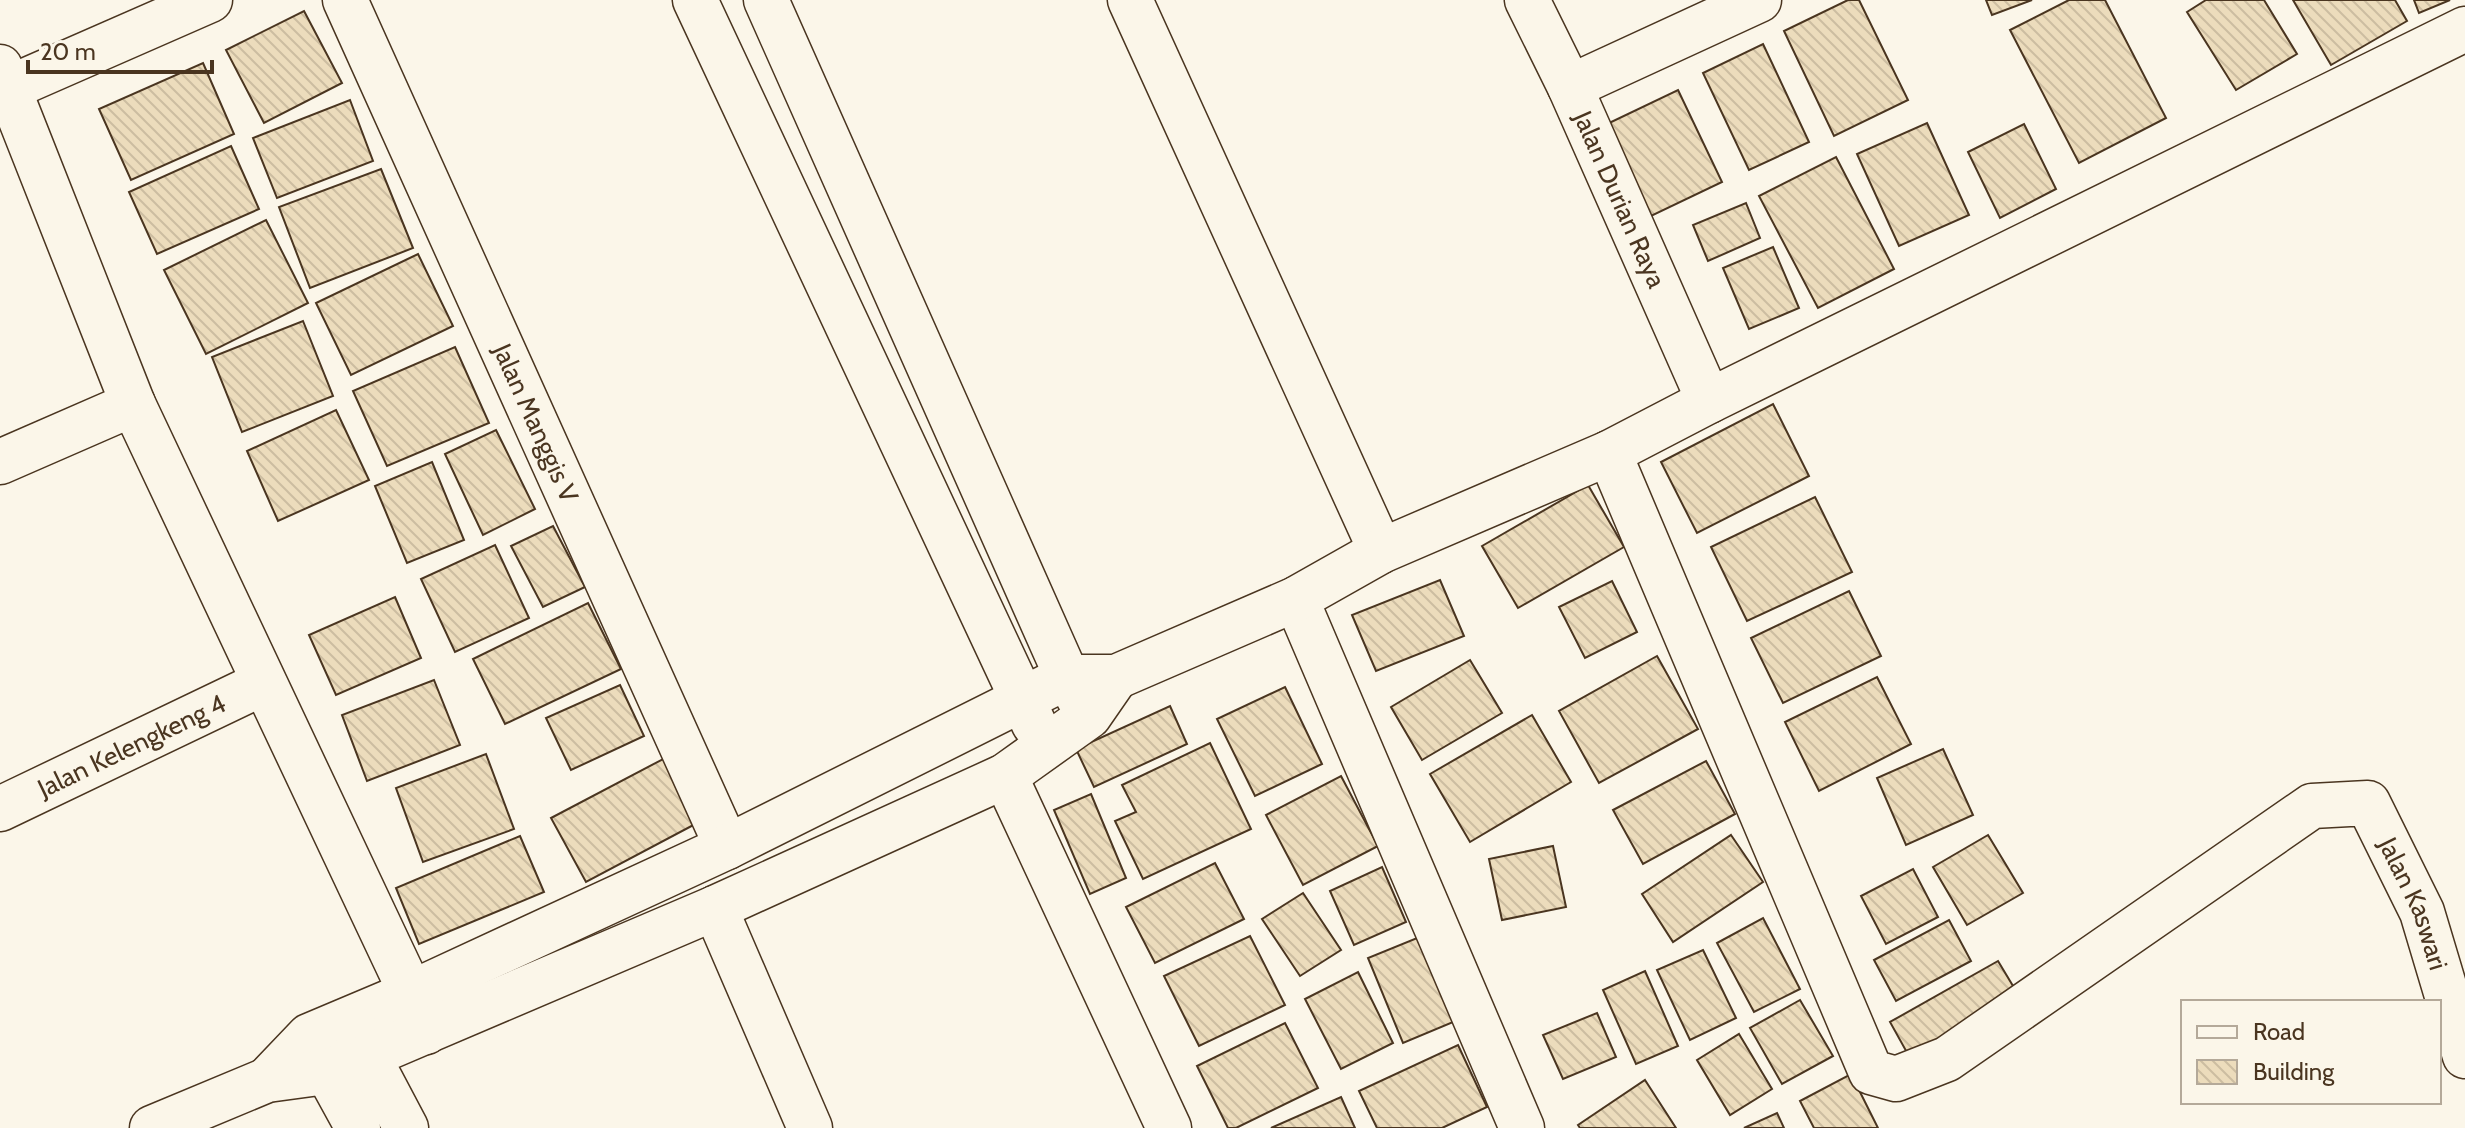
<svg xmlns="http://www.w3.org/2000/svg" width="2465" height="1128" font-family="Cabin,sans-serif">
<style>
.building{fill:url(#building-back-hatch);stroke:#4a3520;stroke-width:2}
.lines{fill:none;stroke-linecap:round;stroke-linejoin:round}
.minor-casing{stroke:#4a3520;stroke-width:47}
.minor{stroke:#fbf6e9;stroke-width:44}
.labels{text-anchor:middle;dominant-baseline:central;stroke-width:6;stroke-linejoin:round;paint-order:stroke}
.street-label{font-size:26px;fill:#4a3520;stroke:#fbf6e9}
</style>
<defs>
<pattern id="building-back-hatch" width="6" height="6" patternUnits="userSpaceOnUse" patternTransform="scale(2)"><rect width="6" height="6" fill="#ecdcbc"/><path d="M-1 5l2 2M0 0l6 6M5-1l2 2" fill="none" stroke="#ccbda1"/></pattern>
</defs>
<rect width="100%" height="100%" fill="#fbf6e9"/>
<g class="building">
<polygon points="1848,0 1859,0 1908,100 1834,136 1784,31"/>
<polygon points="1986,0 2032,0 1992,15"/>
<polygon points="2069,0 2105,0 2166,118 2079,163 2010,30"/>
<polygon points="2206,0 2264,0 2297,54 2236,90 2187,12"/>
<polygon points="2293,0 2395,0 2407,21 2331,65"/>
<polygon points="2414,0 2450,0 2419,13"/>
<polygon points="304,11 342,83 264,123 226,50"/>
<polygon points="1763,44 1809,142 1749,170 1703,73"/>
<polygon points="203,63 234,134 131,180 99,109"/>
<polygon points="1678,90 1722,182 1651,216 1607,124"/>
<polygon points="350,100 373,161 277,198 253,138"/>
<polygon points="1927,123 1969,215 1899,246 1857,154"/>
<polygon points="2024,124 2056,189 2000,218 1968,152"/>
<polygon points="231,146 259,209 157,254 129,192"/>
<polygon points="1836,157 1894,269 1818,308 1759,196"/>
<polygon points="381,169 413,248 310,288 279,207"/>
<polygon points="1746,203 1760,238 1708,261 1693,225"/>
<polygon points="266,220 308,303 206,354 164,270"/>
<polygon points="1773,247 1799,308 1749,329 1723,268"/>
<polygon points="418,254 453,326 351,375 316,303"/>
<polygon points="303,321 333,396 242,432 212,357"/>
<polygon points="455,347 489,423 387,466 353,391"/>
<polygon points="1773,404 1809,476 1697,533 1661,462"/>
<polygon points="336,410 369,480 278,521 247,451"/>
<polygon points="496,430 535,509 483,535 445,454"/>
<polygon points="432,462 464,540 407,563 375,486"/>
<polygon points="1588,485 1624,547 1518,608 1482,546"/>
<polygon points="1815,497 1852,572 1747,621 1711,547"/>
<polygon points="553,526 585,587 543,607 511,546"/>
<polygon points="495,545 529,618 455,652 421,579"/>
<polygon points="1440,580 1464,636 1376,671 1352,615"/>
<polygon points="1612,581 1637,632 1585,658 1559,607"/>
<polygon points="1849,591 1881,656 1783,703 1751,638"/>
<polygon points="395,597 421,658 336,695 309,635"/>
<polygon points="588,603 621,669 505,724 473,659"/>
<polygon points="1657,656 1698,729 1599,783 1559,711"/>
<polygon points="1470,660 1502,713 1422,760 1391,707"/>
<polygon points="1877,677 1911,744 1819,791 1785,722"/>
<polygon points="434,680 460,745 367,781 342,715"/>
<polygon points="620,685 644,736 571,770 546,718"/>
<polygon points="1285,687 1322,764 1255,796 1217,719"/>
<polygon points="1170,706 1187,744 1094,787 1076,749"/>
<polygon points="1532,715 1571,782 1470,842 1430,774"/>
<polygon points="1210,743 1251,829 1143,879 1115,821 1136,812 1122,785"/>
<polygon points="1943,749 1973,815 1906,845 1877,778"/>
<polygon points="486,754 514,829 423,862 396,788"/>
<polygon points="667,757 701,821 586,882 551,818"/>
<polygon points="1706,761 1735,814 1643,864 1613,810"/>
<polygon points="1341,776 1378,846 1303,885 1266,815"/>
<polygon points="1091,794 1126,878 1090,894 1054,810"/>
<polygon points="1731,835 1763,882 1673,942 1642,894"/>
<polygon points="1988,835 2023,893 1967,925 1933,867"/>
<polygon points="520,836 544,892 419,944 396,888"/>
<polygon points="1553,846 1566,907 1502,920 1489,859"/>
<polygon points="1215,863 1244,919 1155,963 1126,907"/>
<polygon points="1382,867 1406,922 1354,945 1330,891"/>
<polygon points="1913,869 1938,917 1886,944 1861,896"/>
<polygon points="1303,893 1341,950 1300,976 1262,919"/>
<polygon points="1763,918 1800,989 1754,1012 1717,943"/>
<polygon points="1949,920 1971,961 1896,1001 1874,960"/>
<polygon points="1250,936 1285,1005 1199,1046 1164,976"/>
<polygon points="1422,936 1458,1020 1403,1043 1368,958"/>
<polygon points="1703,950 1736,1018 1690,1040 1657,970"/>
<polygon points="1998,961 2019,996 1910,1058 1890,1022"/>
<polygon points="1645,971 1678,1046 1636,1064 1603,990"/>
<polygon points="1358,972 1393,1043 1341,1069 1305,999"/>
<polygon points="1800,1000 1833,1056 1782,1084 1750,1028"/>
<polygon points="1597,1013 1616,1057 1563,1079 1543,1035"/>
<polygon points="1285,1023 1318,1088 1236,1128 1228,1128 1197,1066"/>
<polygon points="1739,1034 1772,1089 1730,1115 1697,1060"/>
<polygon points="1458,1045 1487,1107 1442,1128 1377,1128 1359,1091"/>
<polygon points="1851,1074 1878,1128 1814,1128 1800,1101"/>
<polygon points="1645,1080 1676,1128 1580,1128 1578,1125"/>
<polygon points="1341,1097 1355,1128 1271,1128"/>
<polygon points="1777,1113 1784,1128 1744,1128"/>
</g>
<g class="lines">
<g class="minor-casing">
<g id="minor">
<path id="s1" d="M345 0 727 847"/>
<polyline points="695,0 1034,724"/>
<polyline points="766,0 1067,677 1081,702"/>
<polyline points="1130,0 1381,551"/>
<path id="s2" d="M1527 0 1570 87 1709 401"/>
<polyline points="0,67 133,404 411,993 426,1032"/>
<polyline points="1570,87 1759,0"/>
<polyline points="0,92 210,0"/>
<path id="s3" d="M1609 453 1871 1072 1896 1079 1947 1059 2312 806 2368 803 2422 912 2465 1056"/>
<polyline points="0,462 133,404"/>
<polyline points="1296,599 1522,1128"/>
<polyline points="1005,776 1169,1128"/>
<path id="s4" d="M0 809 263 683"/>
<polyline points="715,908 810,1128"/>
<polyline points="313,1046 358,1128"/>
<polyline points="267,1080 309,1036 411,993 727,847 1067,677 1116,677 1296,599 1381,551 1609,453 1709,401 2465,29"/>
<polyline points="152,1128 267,1080 326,1072 368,1056 356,1030"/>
<polyline points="406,1128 368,1056 715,908 1005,776 1089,716 1116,677"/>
</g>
</g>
<use href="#minor" class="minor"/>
</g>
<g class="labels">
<g class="street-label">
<text stroke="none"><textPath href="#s2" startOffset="220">Jalan Durian Raya</textPath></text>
<text stroke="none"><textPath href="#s1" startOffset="464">Jalan Manggis V</textPath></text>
<text stroke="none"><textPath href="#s4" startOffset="146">Jalan Kelengkeng 4</textPath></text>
<text stroke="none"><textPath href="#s3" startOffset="1364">Jalan Kaswari</textPath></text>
</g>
</g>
<rect x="2181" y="1000" width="260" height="104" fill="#fbf6e9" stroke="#b4a999" stroke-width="2"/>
<rect x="2197" y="1026" width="40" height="12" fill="#fbf6e9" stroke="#b4a999" stroke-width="2"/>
<text x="2253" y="1040" font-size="24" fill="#4a3520">Road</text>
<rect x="2197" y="1060" width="40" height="24" fill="url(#building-back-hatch)" stroke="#b4a999" stroke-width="2"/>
<text x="2253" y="1080" font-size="24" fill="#4a3520">Building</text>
<path d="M28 60v12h184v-12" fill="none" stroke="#4a3520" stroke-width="4"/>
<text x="40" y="60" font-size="24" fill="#4a3520" stroke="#fbf6e9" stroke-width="6" paint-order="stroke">20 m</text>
</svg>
